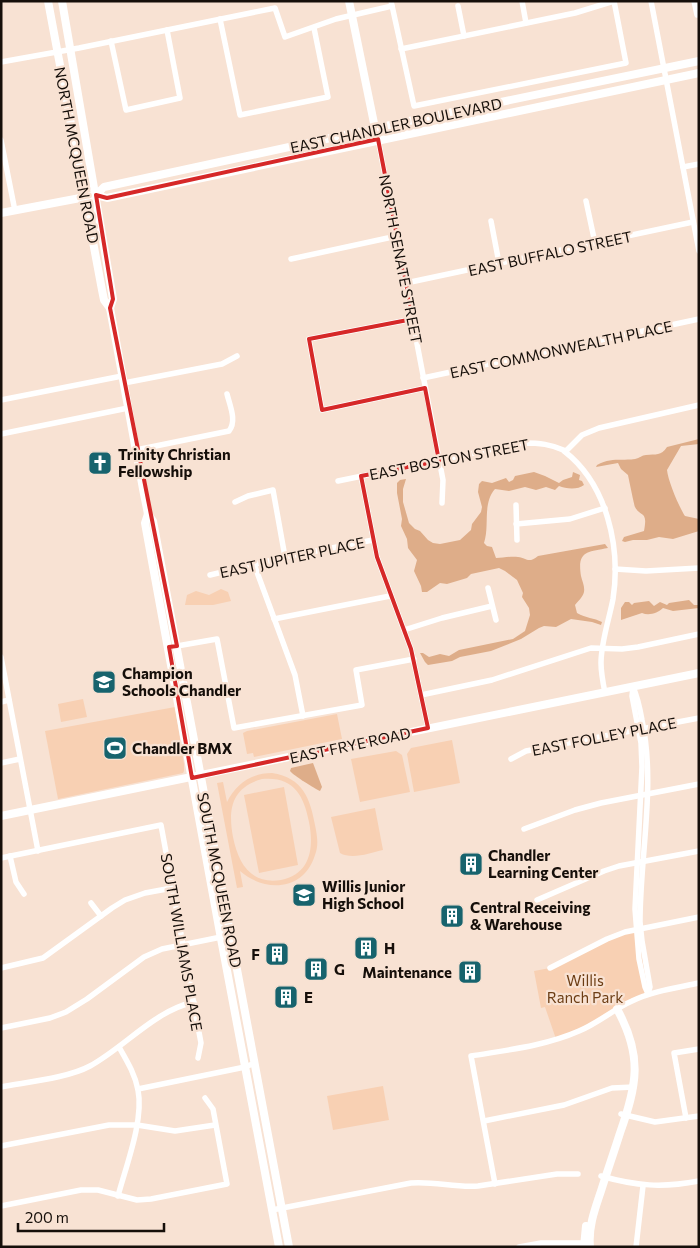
<svg xmlns="http://www.w3.org/2000/svg" width="700" height="1248" font-family="Commissioner,sans-serif">
<style>
.green{fill:#f8d0b3;fill-rule:evenodd}
.water{fill:#dead89}
.lines{fill:none;stroke-linecap:round;stroke-linejoin:round}
.street{stroke:#fff;stroke-width:5.5}
.secondary{stroke:#fff;stroke-width:8}
.marked{fill:none;stroke:#d62828;stroke-width:4;stroke-linejoin:round}
.labels{text-anchor:middle;dominant-baseline:central;stroke-width:4.5;stroke-linejoin:round;paint-order:stroke}
.street-label{font-size:15px;fill:#160f0a;stroke:#f8e2d3}
.poi-label{font-size:15px;font-weight:bold;fill:#160f0a;stroke:#f8e2d3;text-anchor:start}
.park-label{font-size:15px;fill:#6c3d14;stroke:#f8e2d3}
</style>
<rect width="100%" height="100%" fill="#f8e2d3"/>
<g class="green">
<polygon points="221,589 228,592 231,601 213,605 185,605 187,595 196,591 209,595"/>
<polygon points="83,699 87,717 61,722 58,704"/>
<polygon points="175,707 184,764 184,771 183,773 58,799 45,731"/>
<polygon points="337,714 342,739 254,757 253,753 247,754 243,733 247,731"/>
<polygon points="452,740 460,783 414,792 407,754 411,748"/>
<polygon points="396,751 402,755 410,792 360,802 351,759"/>
<path d="M272 773C303 778 310 798 315 825 317 835 319 845 315 855 304 891 265 893 240 871L243 887 237 888 217 783 223 782 227 802C236 784 251 773 272 773ZM262 779C293 776 304 795 309 822 314 847 311 874 281 880 250 885 238 862 233 837 228 810 231 788 262 779Z"/>
<polygon points="284,787 298,865 259,873 244,795"/>
<path d="M375 808 383 850C370 853 352 860 340 853L331 817Z"/>
<polygon points="638,928 648,994 580,1031 556,1039 545,1007 541,1008 534,971 550,968 607,939"/>
<polygon points="383,1086 389,1120 333,1130 327,1096"/>
</g>
<g class="water">
<path d="M699 439V444L681 446 667 470C668 481 679 507 685 516L699 519V531L673 539 659 537 647 540H633L625 542 622 541 624 537 644 531C648 510 641 518 635 507 634 504 629 480 628 475L621 469 618 463 596 467 597 465C611 457 620 461 635 459 640 458 642 455 646 455 656 454 661 456 667 447Z"/>
<path d="M534 472 545 476 559 483 563 480 572 477 573 472 580 475 579 480 582 481 584 485C578 490 566 489 559 486L555 490 546 487 536 490 525 487 509 491 495 489C482 504 490 525 484 543L487 546 492 547 496 558C503 558 511 556 518 557 527 558 528 564 538 556L605 544 608 548C587 552 577 551 581 576 582 581 585 586 584 592 583 597 578 601 575 605L577 613C586 618 594 618 602 622L601 625 592 622 571 619 556 627 544 626 539 628 521 639 491 651 460 657 452 661 428 665 425 662 420 653H423L429 657 440 654 449 656 459 650 513 639 525 631 530 615 529 608 522 597 523 593 517 580 505 571 499 568 471 574 467 578 447 584 440 583 427 592H422L421 586 414 571 417 560 408 548 407 539 401 526 402 519 397 493V483L400 480 406 479 403 489V502L409 523 415 529 420 531 428 540 433 543 440 544 460 540 471 530 472 524 481 512 482 507 478 492 479 484 482 481 492 483 506 478 509 482 513 480 515 476Z"/>
<path d="M689 600 694 605H699V608L673 611 663 608C658 613 649 616 642 613L621 620V608L625 602H629L632 605 634 603 649 601 654 606 660 602 667 605 669 603Z"/>
<path d="M313 763 322 787 320 791C315 789 293 775 290 771L291 768Z"/>
</g>
<g class="lines">
<g class="street">
<polyline points="391,1 414,106 626,63 614,1"/>
<polyline points="522,1 526,23"/>
<polyline points="651,1 699,251"/>
<polyline points="694,1 697,15"/>
<polyline points="458,6 464,36"/>
<polyline points="220,19 240,115 328,97 314,28"/>
<polyline points="111,41 126,110 180,98 167,30"/>
<polyline points="401,49 575,13 614,1"/>
<polyline points="1,62 79,48 275,8 285,37 336,19 392,6"/>
<polyline points="378,139 443,480 442,503"/>
<polyline points="1,140 15,211"/>
<polyline points="683,167 699,164"/>
<polyline points="586,201 595,243"/>
<polyline points="491,221 499,263"/>
<polyline points="291,259 397,236"/>
<polyline points="406,283 693,222"/>
<polyline points="413,319 309,339 322,410 425,388"/>
<polyline points="423,378 699,319"/>
<polyline points="124,383 222,364 237,356"/>
<polyline points="1,400 122,376"/>
<polyline points="1,434 128,408"/>
<path d="M136 450 229 431C237 421 230 406 227 394"/>
<path d="M564 451C607 484 621 547 613 599 609 620 601 642 601 663 601 673 603 683 605 693"/>
<polyline points="361,476 377,557 411,649 428,728"/>
<path d="M338 481 523 443C539 443 551 444 566 451L582 435 599 428 699 405"/>
<polyline points="235,502 248,496 273,490 285,557"/>
<polyline points="516,505 517,540"/>
<polyline points="516,524 570,519 605,508"/>
<polyline points="254,564 295,675 303,716"/>
<polyline points="615,569 646,571 699,568"/>
<polyline points="210,575 285,557 373,540"/>
<polyline points="488,588 496,620"/>
<polyline points="274,619 390,596"/>
<polyline points="404,630 442,618 492,606"/>
<polyline points="177,646 217,639 234,728 362,705 356,670 414,659"/>
<polyline points="1,657 38,851"/>
<path d="M633 687C638 698 640 709 642 720 656 785 640 856 640 922L642 941 650 987 648 994"/>
<polyline points="633,687 632,696 641,743 642,767 635,909 639,959 645,987 648,994"/>
<polyline points="421,695 492,680 591,648 622,649 638,647 699,634"/>
<polyline points="1,702 9,700"/>
<polyline points="511,759 526,751 699,718"/>
<polyline points="1,763 20,759"/>
<polyline points="524,829 575,810 601,803 699,784"/>
<polyline points="10,856 16,882 24,894"/>
<polyline points="1,858 161,825 201,1043 198,1058"/>
<polyline points="537,900 604,871 619,866 699,851"/>
<polyline points="91,903 101,916"/>
<polyline points="1,968 43,958 112,908 125,900 145,893 172,888"/>
<polyline points="550,968 607,939 625,932 699,917"/>
<polyline points="1,1028 50,1018 66,1012 87,999 144,957 162,949 231,935"/>
<path d="M1 1087C27 1082 68 1078 90 1066 126 1046 154 1011 194 1002"/>
<polyline points="138,1089 245,1067 255,1063"/>
<polyline points="621,1114 655,1122 699,1116"/>
<polyline points="686,1118 674,1053 699,1049"/>
<polyline points="484,1121 564,1105 612,1088 634,1087"/>
<polyline points="1,1146 109,1125 137,1125 175,1131 215,1125"/>
<path d="M601 1176C636 1186 662 1188 699 1181"/>
<path d="M495 1184 471 1056C507 1050 545 1046 579 1031 598 1023 614 1009 632 1001 653 991 676 988 699 983"/>
<path d="M118 1196C126 1166 144 1120 138 1090 135 1074 127 1061 119 1047"/>
<polyline points="1,1206 81,1190 98,1190 137,1200 151,1199 227,1184 213,1109 205,1098"/>
<path d="M272 1210 411 1183C434 1181 456 1188 478 1186L557 1174H578"/>
<polyline points="519,1247 541,1243 587,1243"/>
<polyline points="636,1247 643,1186"/>
</g>
<g class="secondary">
<polyline points="48,1 102,290 104,300 110,308 143,489 148,514 145,523 222,944 279,1247"/>
<polyline points="62,1 113,299 110,308"/>
<polyline points="349,1 376,133"/>
<polyline points="96,195 104,187 409,121 699,61"/>
<polyline points="1,213 96,195 107,198 699,73"/>
<polyline points="148,514 153,521 289,1247"/>
<polyline points="1,816 699,673"/>
<polyline points="584,1247 586,1226"/>
<path d="M590 1247C588 1227 595 1209 601 1191 607 1172 614 1152 620 1133 637 1085 643 1056 617 1009"/>
</g>
</g>
<path class="marked" d="M378 139 413 319 309 339 322 410 425 388 439 461 361 476 377 557 411 649 428 728 192 778 169 647 177 646 110 308 113 299 96 195 107 198Z"/>
<defs>
<g id="church-square" transform="scale(1.25)"><rect x="-9" y="-9" width="18" height="18" rx="4" fill="#17636d" stroke="#f8e2d3"/><path d="M-1.2-6h2.4v3.5h3.3v2.4h-3.3V6h-2.4V-.1h-3.3v-2.4h3.3Z" fill="#fff"/></g>
<g id="school-square" transform="scale(1.25)"><rect x="-9" y="-9" width="18" height="18" rx="4" fill="#17636d" stroke="#f8e2d3"/><path d="M0-5L7-2L0 1L-7-2ZM-4 1L0 2.5L4 1V4Q0 6-4 4Z" fill="#fff"/></g>
<g id="stadium-square" transform="scale(1.25)"><rect x="-9" y="-9" width="18" height="18" rx="4" fill="#17636d" stroke="#f8e2d3"/><path d="M0-5a6.5 5 0 1 0 0 10a6.5 5 0 1 0 0-10ZM-3.5-1.8h7v3.6h-7Z" fill="#fff"/></g>
<g id="building-square" transform="scale(1.25)"><rect x="-9" y="-9" width="18" height="18" rx="4" fill="#17636d" stroke="#f8e2d3"/><path d="M-4-6H4V6H1V3H-1V6H-4ZM-2.5-4.3h1.7v1.8h-1.7ZM.8-4.3h1.7v1.8H.8ZM-2.5-1h1.7V.8h-1.7ZM.8-1h1.7V.8H.8Z" fill="#fff"/></g>
</defs>
<g fill-rule="evenodd">
<use href="#church-square" x="100" y="463"/>
<use href="#school-square" x="104" y="682"/>
<use href="#stadium-square" x="115" y="748"/>
<use href="#building-square" x="471" y="864"/>
<use href="#school-square" x="304" y="895"/>
<use href="#building-square" x="452" y="916"/>
<use href="#building-square" x="366" y="948"/>
<use href="#building-square" x="277" y="954"/>
<use href="#building-square" x="316" y="969"/>
<use href="#building-square" x="470" y="972"/>
<use href="#building-square" x="286" y="997"/>
</g>
<g class="labels">
<g class="street-label">
<text transform="translate(396 125) rotate(-12)">EAST CHANDLER BOULEVARD</text>
<text transform="translate(77 155) rotate(79)">NORTH MCQUEEN ROAD</text>
<text transform="translate(550 253) rotate(-12)">EAST BUFFALO STREET</text>
<text transform="translate(401 259) rotate(79)">NORTH SENATE STREET</text>
<text transform="translate(561 349) rotate(-12)">EAST COMMONWEALTH PLACE</text>
<text transform="translate(449 459) rotate(-11)">EAST BOSTON STREET</text>
<text transform="translate(292 557) rotate(-12)">EAST JUPITER PLACE</text>
<text transform="translate(604 736) rotate(-11)">EAST FOLLEY PLACE</text>
<text transform="translate(350 745) rotate(-12)">EAST FRYE ROAD</text>
<text transform="translate(220 880) rotate(79)">SOUTH MCQUEEN ROAD</text>
<text transform="translate(182 942) rotate(80)">SOUTH WILLIAMS PLACE</text>
</g>
<g class="poi-label">
<text x="118" y="454">Trinity Christian<tspan x="118" dy="17">Fellowship</tspan></text>
<text x="122" y="673">Champion<tspan x="122" dy="17">Schools Chandler</tspan></text>
<text x="132" y="748">Chandler BMX</text>
<text x="488" y="855">Chandler<tspan x="488" dy="17">Learning Center</tspan></text>
<text x="322" y="886">Willis Junior<tspan x="322" dy="17">High School</tspan></text>
<text x="470" y="907">Central Receiving<tspan x="470" dy="17">&amp; Warehouse</tspan></text>
<text x="384" y="948">H</text>
<text x="260" y="954" text-anchor="end">F</text>
<text x="334" y="969">G</text>
<text x="452" y="972" text-anchor="end">Maintenance</text>
<text x="304" y="997">E</text>
</g>
<g class="park-label">
<text x="585" y="980">Willis<tspan x="585" dy="17">Ranch Park</tspan></text>
</g>
</g>
<rect width="700" height="1248" fill="none" stroke="#160f0a" stroke-width="5"/>
<path d="M18 1223v8h146v-8" fill="none" stroke="#160f0a" stroke-width="2.5"/>
<text x="25" y="1223" font-size="15" fill="#160f0a" stroke="#f8e2d3" stroke-width="4" paint-order="stroke">200 m</text>
</svg>
